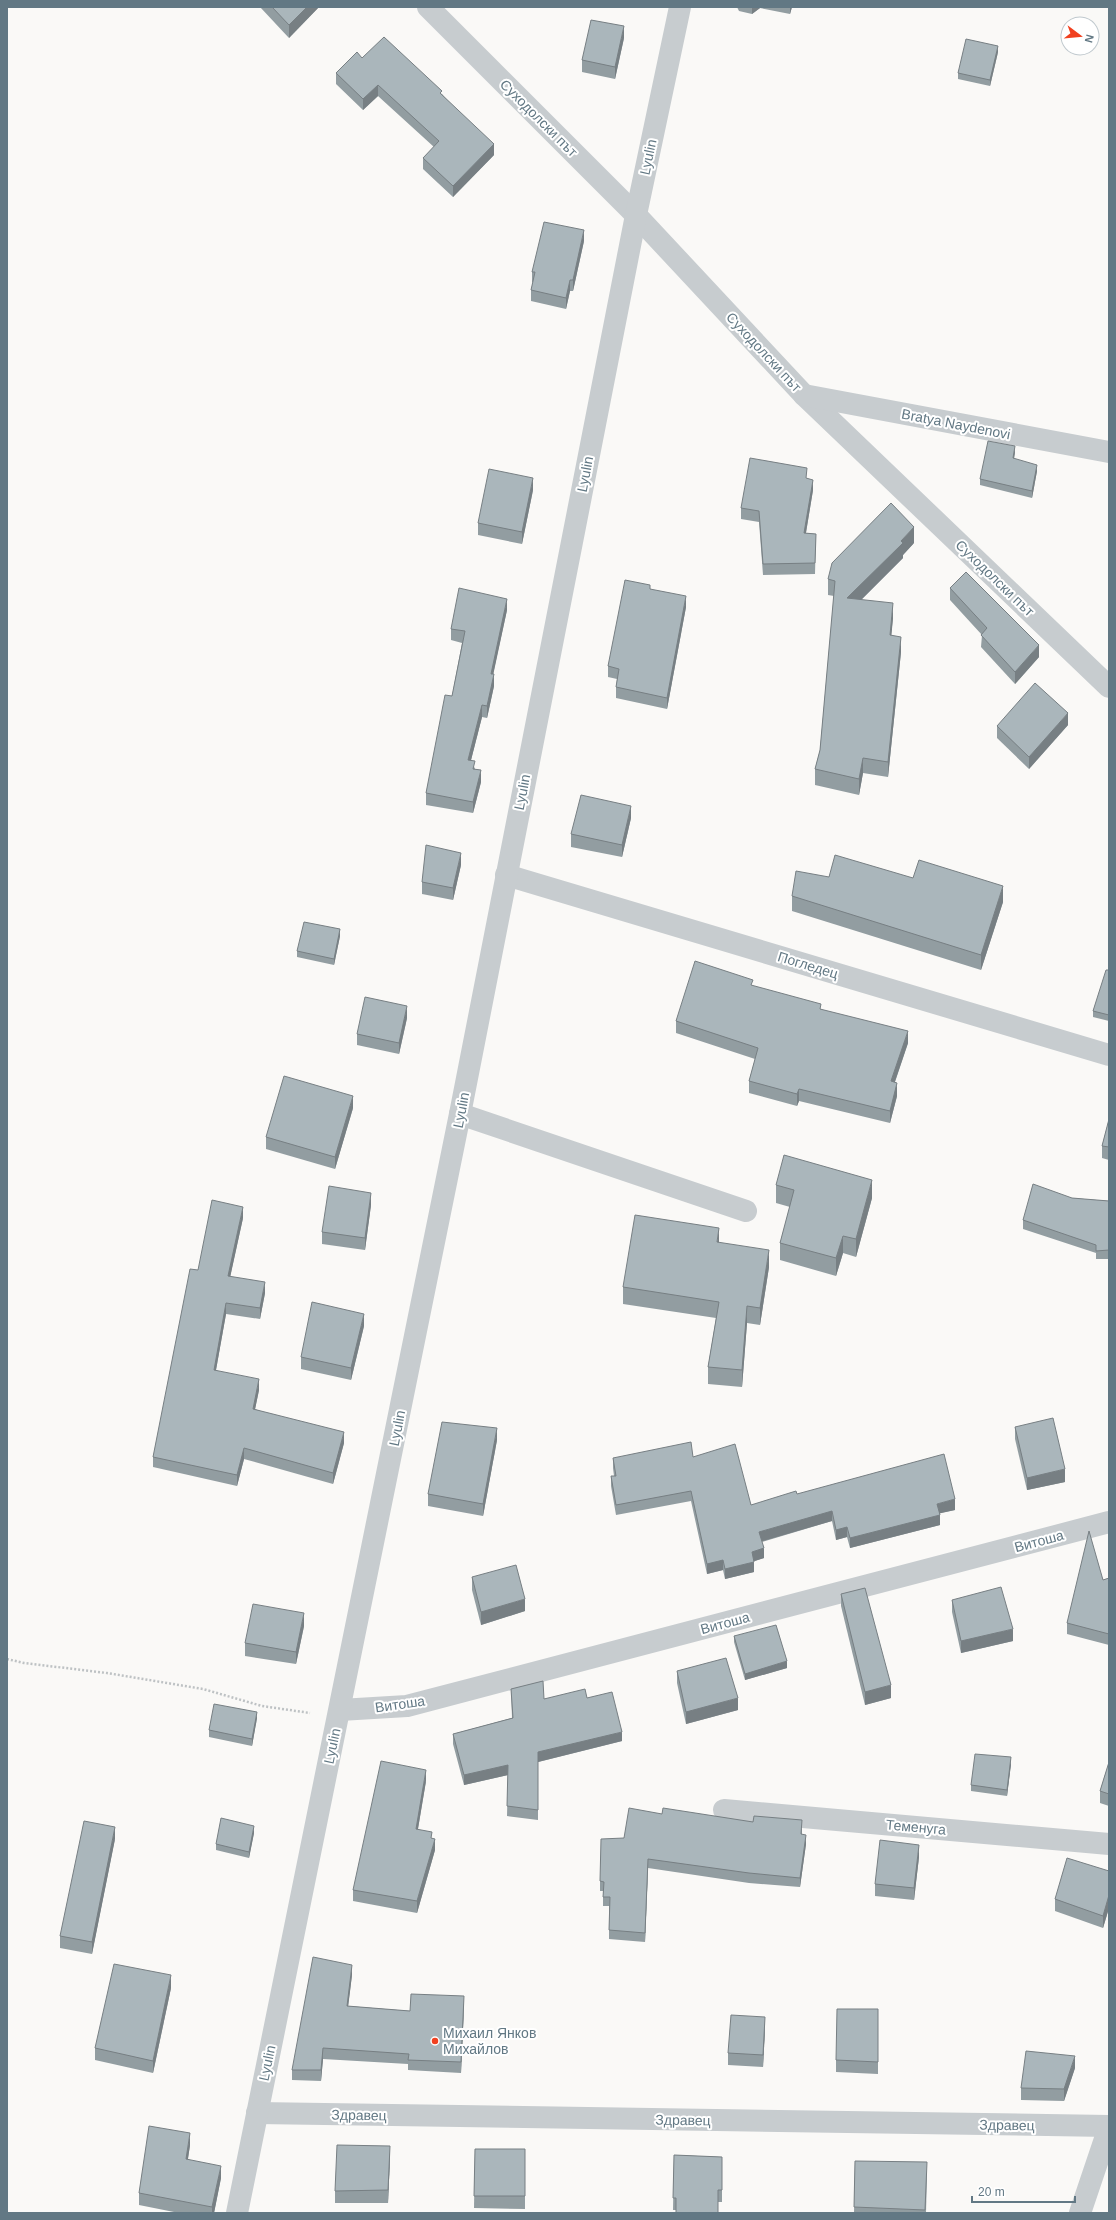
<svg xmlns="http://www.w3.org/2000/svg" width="1116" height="2220" font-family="Arial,sans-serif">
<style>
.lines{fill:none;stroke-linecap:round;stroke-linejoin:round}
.path{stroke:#bec2c4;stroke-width:2.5;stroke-dasharray:2 2;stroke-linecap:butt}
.minor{stroke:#c7cccf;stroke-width:22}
.wall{fill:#929da1}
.shaded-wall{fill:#777f83}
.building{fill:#aab6bb;stroke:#777f83}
.poi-dot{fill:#f1401f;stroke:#fff;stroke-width:1.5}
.labels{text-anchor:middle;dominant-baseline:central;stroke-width:4;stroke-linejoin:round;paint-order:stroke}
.street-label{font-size:14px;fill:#627884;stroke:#fff}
.poi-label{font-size:14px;fill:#627884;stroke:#fff;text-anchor:start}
</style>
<rect width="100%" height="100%" fill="#faf9f7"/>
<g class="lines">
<polyline class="path" points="7,1659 24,1663 107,1673 203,1689 262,1706 310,1713"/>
<g class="minor">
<polyline points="428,7 636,215 804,395 1109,687"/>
<polyline points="804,395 1109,452"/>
<polyline points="506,875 1109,1055"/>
<polyline points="460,1114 746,1211"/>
<polyline points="340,1710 407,1706 1109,1522"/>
<polyline points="724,1810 1109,1844"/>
<polyline points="257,2113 1109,2126"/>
<polyline points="237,2213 460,1114 636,215 680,7"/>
<polyline points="1080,2213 1109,2127"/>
</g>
</g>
<g class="wall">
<polygon points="260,7 319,7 289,38"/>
<polygon points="737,7 792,7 790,14 760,8 752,14 739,11"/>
<polygon points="624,38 615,79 582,72 582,60"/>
<polygon points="998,52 990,86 958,79 958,73"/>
<polygon points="362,58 442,94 494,155 453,197 423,169 423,158 434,147 378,96 363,110 336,84 336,73"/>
<polygon points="584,241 573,291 570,291 566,309 531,301 531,290 533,282 532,282 532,272"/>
<polygon points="1015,452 1014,459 1037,471 1032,498 980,485 980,479"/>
<polygon points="807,479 813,490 806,533 816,534 815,574 763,575 759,522 741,519 741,508"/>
<polygon points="533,490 522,544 478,535 478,523"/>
<polygon points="914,543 903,555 903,558 861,600 893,618 891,635 901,652 888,777 863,773 859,795 815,785 815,769 820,750 834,596 828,595 828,579"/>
<polygon points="950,588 1039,657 1015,684 981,647 982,635 950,600"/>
<polygon points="650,589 686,607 667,709 616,698 616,687 617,679 608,677 608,666"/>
<polygon points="507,610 493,674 494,686 487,718 482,717 471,760 481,782 473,813 426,805 426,793 452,696 462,643 451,640 451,629"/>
<polygon points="1068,725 1029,769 997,738 997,726"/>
<polygon points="631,818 622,857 571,847 571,834"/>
<polygon points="461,865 453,900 422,894 422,882"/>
<polygon points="829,877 913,878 1003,902 981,970 792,911 792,896"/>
<polygon points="340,936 334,965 297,957 297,951"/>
<polygon points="1109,970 1109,1021 1093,1017 1093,1011"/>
<polygon points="753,986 821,1009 908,1043 895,1082 897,1096 890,1123 799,1101 797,1106 749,1093 749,1081 755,1059 676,1033 676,1021"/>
<polygon points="407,1018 399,1054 357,1045 357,1034"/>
<polygon points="353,1108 335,1169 266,1149 266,1137"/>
<polygon points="1109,1119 1109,1160 1102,1158 1102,1146"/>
<polygon points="776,1185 872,1198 856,1257 843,1253 836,1276 780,1260 780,1243 790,1207 776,1203"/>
<polygon points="1072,1198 1109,1201 1109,1259 1096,1259 1096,1253 1023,1229 1023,1220"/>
<polygon points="371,1205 365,1250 322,1244 322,1232"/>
<polygon points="243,1218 230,1277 265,1293 260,1319 226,1314 216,1370 259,1390 255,1409 344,1443 333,1484 244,1459 237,1486 153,1467 153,1457 198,1270"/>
<polygon points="719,1243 769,1267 760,1325 747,1323 742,1387 708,1384 708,1367 716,1318 623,1304 623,1287"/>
<polygon points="364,1326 351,1380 301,1369 301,1357"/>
<polygon points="1015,1427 1065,1482 1027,1490 1015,1439"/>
<polygon points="497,1440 483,1516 428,1506 428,1494"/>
<polygon points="693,1457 751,1505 797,1494 955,1510 940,1513 940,1525 850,1548 847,1537 836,1540 832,1521 762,1542 764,1558 754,1561 754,1572 725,1579 723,1570 707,1574 691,1501 616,1515 611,1486 611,1476 614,1476 613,1468 613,1458"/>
<polygon points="472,1577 525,1611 481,1625 472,1590"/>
<polygon points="1109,1578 1109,1645 1067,1634 1067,1623 1103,1580"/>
<polygon points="841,1594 891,1698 865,1705 841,1606"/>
<polygon points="952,1600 1013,1641 961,1653 952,1612"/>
<polygon points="304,1626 296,1664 245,1656 245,1643"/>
<polygon points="734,1636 787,1668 745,1680 734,1642"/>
<polygon points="677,1671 738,1710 686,1724 677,1683"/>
<polygon points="511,1689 544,1699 587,1698 622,1741 538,1762 538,1820 507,1816 508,1775 464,1785 453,1744 453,1734 512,1718"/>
<polygon points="257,1718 252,1746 209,1737 209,1730"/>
<polygon points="1109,1762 1109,1806 1100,1803 1100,1791"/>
<polygon points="1011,1764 1007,1796 971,1791 971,1785"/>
<polygon points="426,1781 418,1829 435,1850 417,1913 353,1901 353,1890"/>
<polygon points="662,1814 802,1829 802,1834 806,1844 800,1887 749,1883 648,1868 645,1942 609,1939 609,1906 603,1906 603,1891 600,1891 600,1881 624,1838"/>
<polygon points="254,1833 249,1858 216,1850 216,1844"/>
<polygon points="115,1839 92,1954 60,1948 60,1936"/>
<polygon points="919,1857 914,1900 875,1896 875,1884"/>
<polygon points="1109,1871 1109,1908 1103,1928 1055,1911 1055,1899"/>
<polygon points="352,1975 348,2006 410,2011 464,2006 461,2073 408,2070 408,2064 323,2059 321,2081 292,2080 292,2070"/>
<polygon points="171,1988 153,2073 95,2060 95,2048"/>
<polygon points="878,2009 878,2074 836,2072 836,2060"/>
<polygon points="765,2029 763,2067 728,2065 728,2053"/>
<polygon points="1075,2068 1064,2101 1021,2100 1021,2088"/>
<polygon points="190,2145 188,2159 221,2178 214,2213 179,2213 139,2205 139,2193"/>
<polygon points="475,2149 525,2149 525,2209 474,2208"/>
<polygon points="674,2155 722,2157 722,2202 718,2202 676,2210 673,2210"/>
<polygon points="390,2158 388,2203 335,2203 335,2191"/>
<polygon points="855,2161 927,2174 926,2213 854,2213"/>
</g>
<g class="shaded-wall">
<polygon points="307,7 319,7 289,38 289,25"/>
<polygon points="752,7 760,7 760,8 752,14"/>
<polygon points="790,7 792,7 790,14"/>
<polygon points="624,26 624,38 615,79 615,67"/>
<polygon points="998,46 998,52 990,86 990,80"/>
<polygon points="378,85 378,96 363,110 363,99"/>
<polygon points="494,144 494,155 453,197 453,186"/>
<polygon points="584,230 584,241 573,291 573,280"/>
<polygon points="570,280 570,291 566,309 566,298"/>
<polygon points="1015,446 1015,452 1013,464 1013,458"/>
<polygon points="1037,465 1037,471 1032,498 1032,491"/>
<polygon points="533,478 533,490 522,544 522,532"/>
<polygon points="813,480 813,490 804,544 804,533"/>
<polygon points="914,527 914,543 903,555 903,558 847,614 847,598"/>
<polygon points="686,596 686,607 667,709 667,698"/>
<polygon points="507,599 507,610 491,685 491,674"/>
<polygon points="893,603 893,618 890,651 890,635"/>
<polygon points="901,637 901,652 888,777 888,762"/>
<polygon points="1039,645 1039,657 1015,684 1015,672"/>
<polygon points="494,674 494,686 487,718 487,706"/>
<polygon points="482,705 482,717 468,772 468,760"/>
<polygon points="1068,713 1068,725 1029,769 1029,757"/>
<polygon points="863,758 863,773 859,795 859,779"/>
<polygon points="481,770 481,782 473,813 473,802"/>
<polygon points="631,806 631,818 622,857 622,845"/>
<polygon points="461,853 461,865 453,900 453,888"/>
<polygon points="1003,886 1003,902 981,970 981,955"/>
<polygon points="340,929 340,936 334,965 334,959"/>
<polygon points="407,1006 407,1018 399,1054 399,1043"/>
<polygon points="908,1031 908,1043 891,1093 891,1081"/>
<polygon points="897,1083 897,1096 890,1123 890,1111"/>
<polygon points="799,1089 799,1101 797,1106 797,1094"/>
<polygon points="353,1096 353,1108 335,1169 335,1157"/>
<polygon points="872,1180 872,1198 856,1257 856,1239"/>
<polygon points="371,1193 371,1205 365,1250 365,1238"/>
<polygon points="243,1207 243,1218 228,1287 228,1276"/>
<polygon points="719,1228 719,1245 717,1242"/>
<polygon points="843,1236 843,1253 836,1276 836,1258"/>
<polygon points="769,1250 769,1267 760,1325 760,1308"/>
<polygon points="265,1282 265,1293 260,1319 260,1308"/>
<polygon points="226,1303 226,1314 214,1381 214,1370"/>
<polygon points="747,1306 747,1323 742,1387 742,1370"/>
<polygon points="364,1314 364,1326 351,1380 351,1368"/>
<polygon points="259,1379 259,1390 253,1419 253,1409"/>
<polygon points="497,1428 497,1440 483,1516 483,1504"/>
<polygon points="344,1432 344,1443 333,1484 333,1473"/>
<polygon points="244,1448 244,1459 237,1486 237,1475"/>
<polygon points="1065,1469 1065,1482 1027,1490 1027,1478"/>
<polygon points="955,1499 955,1510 937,1514 937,1504"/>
<polygon points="832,1511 832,1521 759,1542 759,1532"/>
<polygon points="940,1515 940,1525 850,1548 850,1538"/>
<polygon points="847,1527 847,1537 836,1540 836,1530"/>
<polygon points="764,1548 764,1558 752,1562 752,1552"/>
<polygon points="723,1560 723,1570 707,1574 707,1564"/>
<polygon points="754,1562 754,1572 725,1579 725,1569"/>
<polygon points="525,1599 525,1611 481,1625 481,1612"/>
<polygon points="304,1613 304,1626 296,1664 296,1652"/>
<polygon points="1013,1629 1013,1641 961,1653 961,1641"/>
<polygon points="787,1661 787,1668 745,1680 745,1674"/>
<polygon points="891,1685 891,1698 865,1705 865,1692"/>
<polygon points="738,1698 738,1710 686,1724 686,1712"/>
<polygon points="257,1712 257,1718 252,1746 252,1739"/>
<polygon points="622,1732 622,1741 538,1762 538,1820 538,1752"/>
<polygon points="1011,1757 1011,1764 1007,1796 1007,1790"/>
<polygon points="508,1765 508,1775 464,1785 464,1775"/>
<polygon points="426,1770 426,1781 416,1840 416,1829"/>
<polygon points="254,1826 254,1833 249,1858 249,1852"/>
<polygon points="115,1827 115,1839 92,1954 92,1942"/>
<polygon points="806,1835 806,1844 800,1887 800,1878"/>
<polygon points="435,1839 435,1850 417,1913 417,1901"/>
<polygon points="919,1845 919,1857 914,1900 914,1888"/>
<polygon points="648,1859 648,1868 645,1942 645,1933"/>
<polygon points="1109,1895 1109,1908 1103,1928 1103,1916"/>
<polygon points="352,1965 352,1975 347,2016 347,2006"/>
<polygon points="171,1975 171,1988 153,2073 153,2061"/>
<polygon points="464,1996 464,2006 461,2073 461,2062"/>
<polygon points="765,2017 765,2029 763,2067 763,2055"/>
<polygon points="323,2048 323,2059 321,2081 321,2070"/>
<polygon points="1075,2056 1075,2068 1064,2101 1064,2089"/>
<polygon points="190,2133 190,2145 186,2171 186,2159"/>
<polygon points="390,2146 390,2158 388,2203 388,2190"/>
<polygon points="221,2166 221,2178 214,2213 212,2213 212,2207"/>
</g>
<g class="building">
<polygon points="272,7 307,7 289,25"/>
<polygon points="591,20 624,26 615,67 582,60"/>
<polygon points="384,37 442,91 440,93 494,144 453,186 423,158 439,141 378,85 363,99 336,73 357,52 362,58"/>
<polygon points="966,39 998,46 990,80 958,73"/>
<polygon points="544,222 584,230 573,280 570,280 566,298 531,290 535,272 532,272"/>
<polygon points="988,441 1015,446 1013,458 1037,465 1032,491 980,479"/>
<polygon points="750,458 807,468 806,478 813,480 804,533 816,534 815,563 763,564 759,511 741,508"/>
<polygon points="489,469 533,478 522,532 478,523"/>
<polygon points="891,503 914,527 901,541 903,543 847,598 893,603 890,635 901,637 888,762 863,758 859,779 815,769 820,750 835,581 828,579 832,563"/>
<polygon points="966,572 1039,645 1015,672 981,635 987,628 950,588"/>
<polygon points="625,580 650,585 650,589 686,596 667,698 616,687 619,669 608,666"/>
<polygon points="459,588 507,599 491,674 494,674 487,706 482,705 468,760 475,761 473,769 481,770 473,802 426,793 445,695 452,696 465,631 451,629"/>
<polygon points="1035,683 1068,713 1029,757 997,726"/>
<polygon points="581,795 631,806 622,845 571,834"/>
<polygon points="426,845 461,853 453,888 422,882"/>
<polygon points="835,855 913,878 919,860 1003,886 981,955 792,896 796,871 829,877"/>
<polygon points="304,922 340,929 334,959 297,951"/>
<polygon points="695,961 753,980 751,985 821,1004 820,1009 908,1031 891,1081 897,1083 890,1111 799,1089 797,1094 749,1081 758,1048 676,1021"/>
<polygon points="1106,970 1109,970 1109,1015 1093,1011"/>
<polygon points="365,997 407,1006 399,1043 357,1034"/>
<polygon points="284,1076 353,1096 335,1157 266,1137"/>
<polygon points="1109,1119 1109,1147 1102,1146"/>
<polygon points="784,1155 872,1180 856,1239 843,1236 836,1258 780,1243 794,1190 776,1185"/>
<polygon points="1033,1184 1072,1198 1109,1201 1109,1250 1096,1251 1096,1245 1023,1220"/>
<polygon points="329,1186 371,1193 365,1238 322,1232"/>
<polygon points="212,1200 243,1207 228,1276 265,1282 260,1308 226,1303 214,1370 259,1379 253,1409 344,1432 333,1473 244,1448 237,1475 153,1457 190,1269 198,1270"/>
<polygon points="635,1215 719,1228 717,1242 769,1250 760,1308 747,1306 742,1370 708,1367 719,1302 623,1287"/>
<polygon points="312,1302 364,1314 351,1368 301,1357"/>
<polygon points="1053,1418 1065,1469 1027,1478 1015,1427"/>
<polygon points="442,1422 497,1428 483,1504 428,1494"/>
<polygon points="691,1442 693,1457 735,1444 751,1505 796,1491 797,1494 944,1454 955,1499 937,1504 940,1515 850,1538 847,1527 836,1530 832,1511 759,1532 764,1548 752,1552 754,1562 725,1569 723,1560 707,1564 691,1491 616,1505 611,1476 616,1476 613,1458"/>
<polygon points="1089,1531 1103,1580 1109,1578 1109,1634 1067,1623"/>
<polygon points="516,1565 525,1599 481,1612 472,1577"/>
<polygon points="1001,1587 1013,1629 961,1641 952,1600"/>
<polygon points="865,1588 891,1685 865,1692 841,1594"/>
<polygon points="253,1604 304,1613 296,1652 245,1643"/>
<polygon points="776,1625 787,1661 745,1674 734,1636"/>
<polygon points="726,1658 738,1698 686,1712 677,1671"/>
<polygon points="543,1681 544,1699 585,1689 587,1698 612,1692 622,1732 538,1752 538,1810 507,1806 508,1765 464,1775 453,1734 513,1718 511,1689"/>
<polygon points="214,1704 257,1712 252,1739 209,1730"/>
<polygon points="975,1754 1011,1757 1007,1790 971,1785"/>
<polygon points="381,1761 426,1770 416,1829 432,1832 431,1838 435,1839 417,1901 353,1890"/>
<polygon points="1109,1762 1109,1794 1100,1791"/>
<polygon points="629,1808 662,1814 663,1808 753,1822 754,1816 802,1820 801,1834 806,1835 800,1878 749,1873 648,1859 645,1933 609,1930 610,1897 603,1897 604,1882 600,1881 601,1839 624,1838"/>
<polygon points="221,1818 254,1826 249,1852 216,1844"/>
<polygon points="84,1821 115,1827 92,1942 60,1936"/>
<polygon points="880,1840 919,1845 914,1888 875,1884"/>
<polygon points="1067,1858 1109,1871 1109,1895 1103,1916 1055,1899"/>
<polygon points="313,1957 352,1965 347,2006 410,2011 411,1994 464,1996 461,2062 408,2060 409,2054 323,2048 321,2070 292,2070"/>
<polygon points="114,1964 171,1975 153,2061 95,2048"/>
<polygon points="837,2009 878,2009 878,2062 836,2060"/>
<polygon points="731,2015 765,2017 763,2055 728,2053"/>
<polygon points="1026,2051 1075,2056 1064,2089 1021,2088"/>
<polygon points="149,2126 190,2133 186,2159 221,2166 212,2207 139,2193"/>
<polygon points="337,2145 390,2146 388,2190 335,2191"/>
<polygon points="475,2149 525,2149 525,2196 474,2196"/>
<polygon points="674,2155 722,2157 722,2190 718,2190 718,2213 676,2213 676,2198 673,2198"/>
<polygon points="855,2161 927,2162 925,2210 854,2207"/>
</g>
<circle class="poi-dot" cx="435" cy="2041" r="4"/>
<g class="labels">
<g class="street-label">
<text transform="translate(539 118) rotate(45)">Суходолски път</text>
<text transform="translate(648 157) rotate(-78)">Lyulin</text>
<text transform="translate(764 352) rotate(47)">Суходолски път</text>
<text transform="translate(956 424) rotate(11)">Bratya Naydenovi</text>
<text transform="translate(585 474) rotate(-79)">Lyulin</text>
<text transform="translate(995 578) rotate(44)">Суходолски път</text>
<text transform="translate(522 792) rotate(-79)">Lyulin</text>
<text transform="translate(808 965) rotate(17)">Погледец</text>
<text transform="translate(461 1110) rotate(-79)">Lyulin</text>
<text transform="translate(397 1428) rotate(-79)">Lyulin</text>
<text transform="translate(1039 1541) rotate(-15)">Витоша</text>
<text transform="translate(725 1623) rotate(-15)">Витоша</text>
<text transform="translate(400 1704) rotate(-8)">Витоша</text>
<text transform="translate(332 1746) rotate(-78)">Lyulin</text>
<text transform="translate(916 1827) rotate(5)">Теменуга</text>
<text transform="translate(267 2063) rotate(-78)">Lyulin</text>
<text transform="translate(359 2115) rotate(1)">Здравец</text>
<text transform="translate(683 2120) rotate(1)">Здравец</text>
<text transform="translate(1007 2125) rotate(1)">Здравец</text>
</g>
<g class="poi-label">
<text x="443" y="2033">Михаил Янков<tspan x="443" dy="16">Михайлов</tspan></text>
</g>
</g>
<rect width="1116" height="2220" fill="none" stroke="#627884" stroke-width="16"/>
<g transform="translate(1080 36) rotate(106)"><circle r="19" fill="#ffffff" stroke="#c0c9ce"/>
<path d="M0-3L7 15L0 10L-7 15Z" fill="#f1401f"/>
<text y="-6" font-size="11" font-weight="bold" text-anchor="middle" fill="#627884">N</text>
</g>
<path d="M972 2196v6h103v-6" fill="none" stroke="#627884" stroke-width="2"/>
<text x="978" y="2196" font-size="12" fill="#627884" stroke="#ffffff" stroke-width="3" paint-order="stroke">20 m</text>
</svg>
